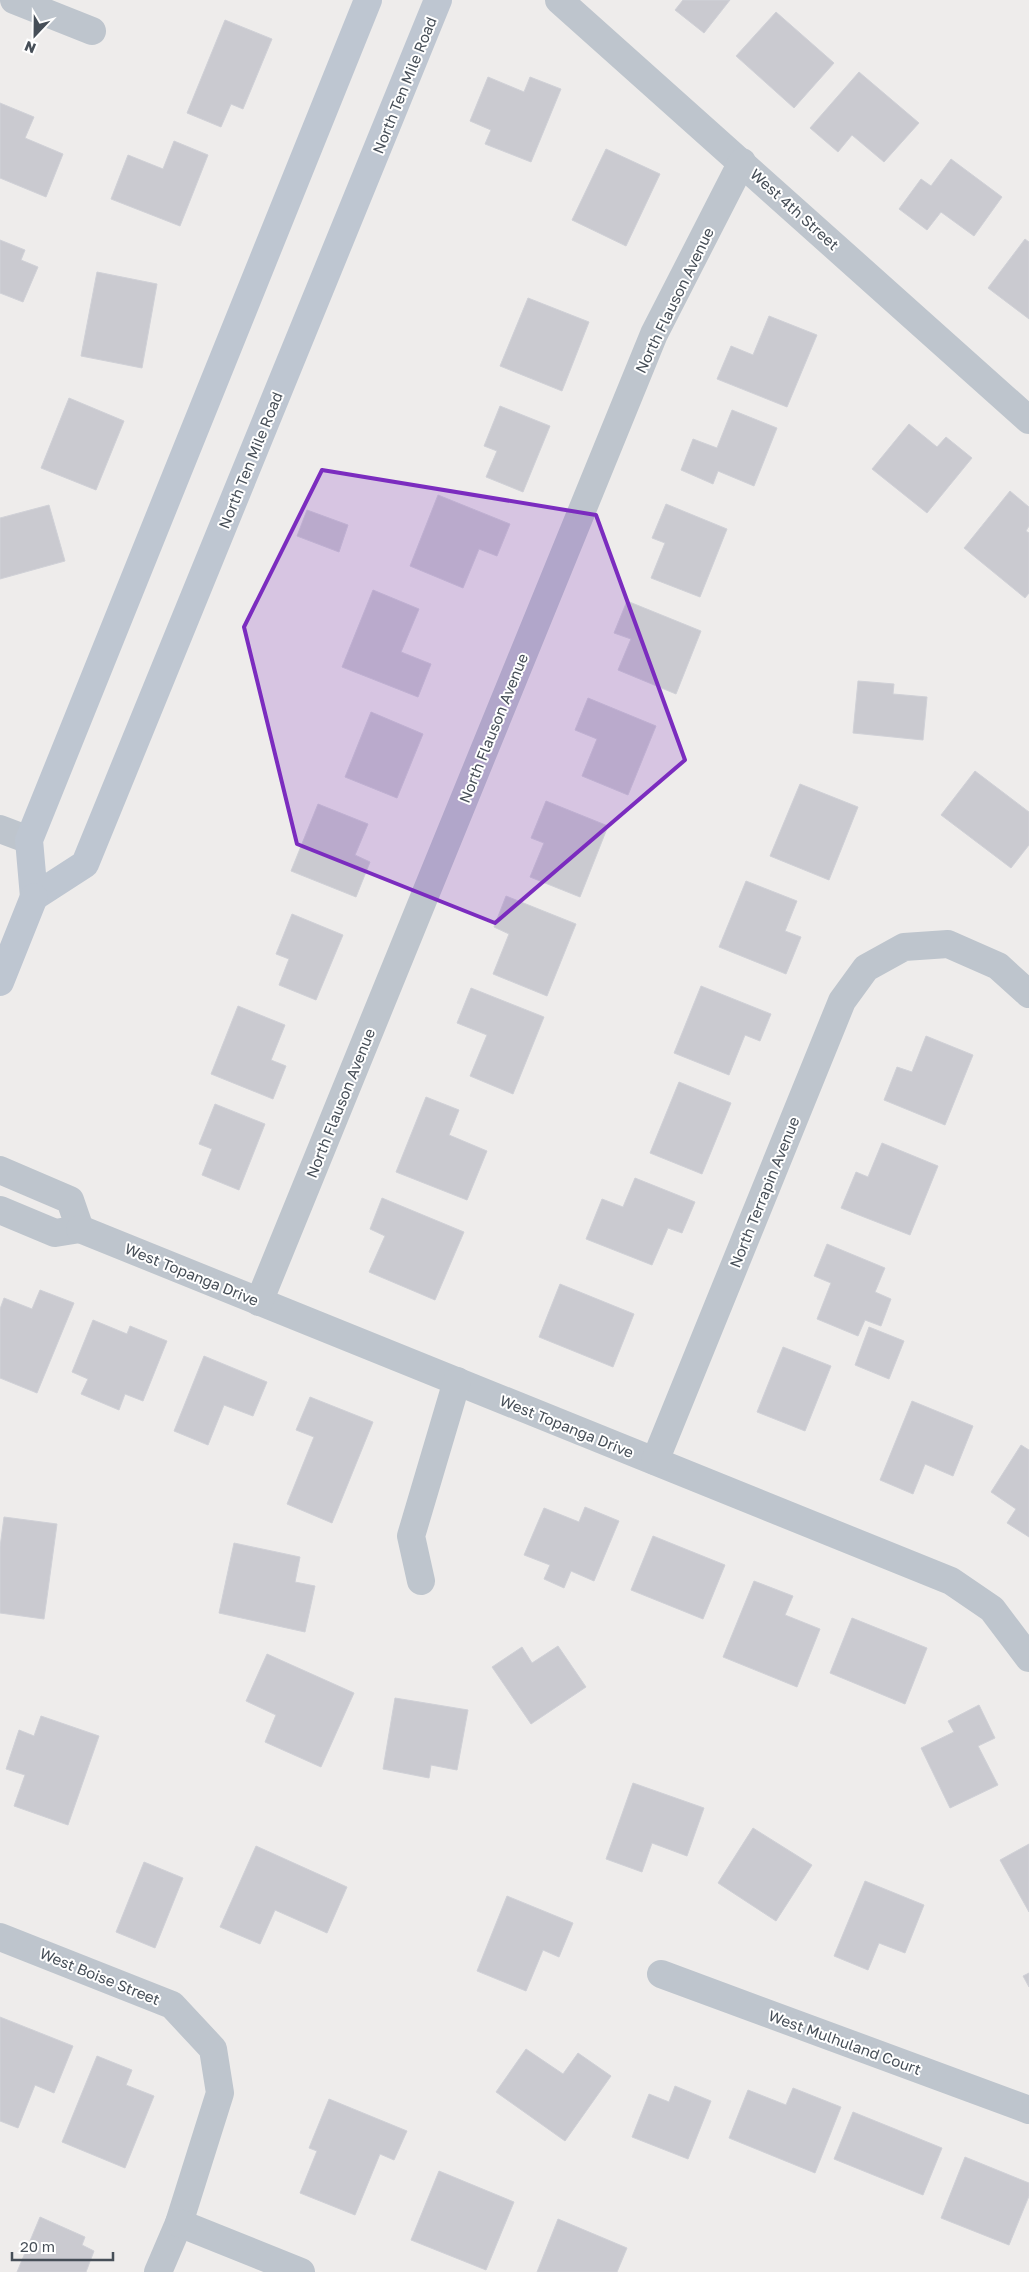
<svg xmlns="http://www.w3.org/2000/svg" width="1029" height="2272" font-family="'Golos Text',sans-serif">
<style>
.building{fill:#cacad0;stroke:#d0d1d7}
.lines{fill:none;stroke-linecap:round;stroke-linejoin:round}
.minor{stroke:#bec5cd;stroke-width:28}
.secondary{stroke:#bec6d1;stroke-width:28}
.marked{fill:#7b2cbf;fill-opacity:0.2;stroke:#7b2cbf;stroke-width:4;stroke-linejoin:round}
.labels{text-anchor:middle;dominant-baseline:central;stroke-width:4;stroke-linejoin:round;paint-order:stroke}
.street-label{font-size:15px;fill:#464e57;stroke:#fff}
</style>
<rect width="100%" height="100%" fill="#eeeceb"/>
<g class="building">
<polygon points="683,0 730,0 704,33 675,10"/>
<polygon points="776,12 834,63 794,108 736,56"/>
<polygon points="225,20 272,39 243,109 231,104 221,127 187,113"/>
<polygon points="859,72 919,123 884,162 852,135 838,152 810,128"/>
<polygon points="488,77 524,92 530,77 561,89 531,162 485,144 491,130 470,121"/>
<polygon points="0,103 34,117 25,138 63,154 46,197 0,178"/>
<polygon points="174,141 208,155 180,226 111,199 128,155 163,169"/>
<polygon points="606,149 660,174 626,246 572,220"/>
<polygon points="951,159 1002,197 974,236 941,212 927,230 899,209 921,179 931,186"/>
<polygon points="1025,239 1029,242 1029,319 988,288"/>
<polygon points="0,240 25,250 21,260 38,267 23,302 0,293"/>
<polygon points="97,272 157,284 142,368 81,356"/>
<polygon points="528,298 589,322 562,391 500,366"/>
<polygon points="769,316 817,335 787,407 717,379 731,346 753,355"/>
<polygon points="69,398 124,421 96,490 41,468"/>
<polygon points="500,406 550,426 523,492 486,477 497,451 484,446"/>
<polygon points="732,410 777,428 754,486 718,471 713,484 681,470 693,439 717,448"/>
<polygon points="909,424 937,447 946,437 972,458 927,513 872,469"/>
<polygon points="1010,491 1029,507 1029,526 1026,531 1029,533 1029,593 1025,598 964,548"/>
<polygon points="438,495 510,524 497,556 479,549 463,588 410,566"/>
<polygon points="666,504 727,529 700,597 651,578 665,543 652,538"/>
<polygon points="49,505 65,561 0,579 0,518"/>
<polygon points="307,510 348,525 339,552 297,536"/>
<polygon points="373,590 419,609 401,652 431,664 418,697 342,667"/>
<polygon points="627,601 701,631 676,694 618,670 631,639 614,633"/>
<polygon points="858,681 894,684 893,694 927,697 923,740 853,733"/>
<polygon points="588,698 656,726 628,795 582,776 597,739 575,730"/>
<polygon points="371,712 423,734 397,798 345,777"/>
<polygon points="975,771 1029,812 1029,845 1011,868 941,815"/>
<polygon points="800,784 858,807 829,880 770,856"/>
<polygon points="546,801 608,826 580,897 530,877 544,843 531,838"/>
<polygon points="318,804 368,824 355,855 370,862 356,897 291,871"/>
<polygon points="746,881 797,901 785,931 801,937 786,974 719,947"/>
<polygon points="506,896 576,924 547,996 493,974 509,934 494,927"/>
<polygon points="292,914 343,935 316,1000 279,985 289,959 276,954"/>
<polygon points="701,986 771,1014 760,1041 745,1035 729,1075 674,1053"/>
<polygon points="471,988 544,1017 513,1094 470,1076 487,1035 457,1023"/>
<polygon points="238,1006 285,1025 271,1060 286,1066 273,1099 211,1074"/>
<polygon points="926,1036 973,1055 945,1125 884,1100 897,1067 912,1072"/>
<polygon points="679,1082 731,1103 702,1174 650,1153"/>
<polygon points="426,1097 459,1110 449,1135 487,1151 467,1200 396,1172"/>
<polygon points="215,1104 265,1124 239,1190 202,1175 212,1149 199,1144"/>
<polygon points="882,1143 938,1166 910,1235 841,1208 856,1172 868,1177"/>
<polygon points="635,1178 695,1202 682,1233 668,1228 652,1265 586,1239 602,1199 623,1207"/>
<polygon points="382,1198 464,1232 435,1300 369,1272 385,1236 370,1229"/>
<polygon points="827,1244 885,1268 875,1292 891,1299 881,1326 865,1320 858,1336 817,1319 831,1283 814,1276"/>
<polygon points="560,1284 634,1314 613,1367 539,1337"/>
<polygon points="40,1290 74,1303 37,1393 0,1378 0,1309 4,1298 32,1309"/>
<polygon points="93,1320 127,1334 130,1326 167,1341 143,1401 125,1394 119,1410 81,1394 88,1379 72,1372"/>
<polygon points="869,1327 904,1341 889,1379 855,1365"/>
<polygon points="783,1347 831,1366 805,1431 757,1412"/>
<polygon points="204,1356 267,1382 253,1416 224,1405 208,1445 174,1431"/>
<polygon points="310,1397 373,1422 332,1523 287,1504 314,1437 296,1430"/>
<polygon points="912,1401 973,1426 953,1476 925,1464 913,1494 880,1480"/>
<polygon points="1021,1445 1029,1450 1029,1537 1007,1523 1016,1509 991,1492"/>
<polygon points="585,1507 619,1521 594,1581 571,1571 564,1588 544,1579 550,1565 524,1555 544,1508 579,1522"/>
<polygon points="4,1517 57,1524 44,1619 0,1613 0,1547"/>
<polygon points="653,1536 725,1565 703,1619 631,1590"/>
<polygon points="234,1543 300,1557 295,1582 315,1586 305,1632 219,1613"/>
<polygon points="754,1581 793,1596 785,1615 820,1629 797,1687 723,1657"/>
<polygon points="852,1618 927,1648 905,1704 830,1673"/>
<polygon points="558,1646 586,1687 531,1724 492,1667 522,1647 532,1663"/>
<polygon points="267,1654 354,1693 321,1767 265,1742 276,1715 246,1701"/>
<polygon points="395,1698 468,1710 457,1770 431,1765 429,1778 383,1769"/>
<polygon points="979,1705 995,1738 978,1746 998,1785 950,1808 921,1748 954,1732 948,1721"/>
<polygon points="41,1716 99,1736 68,1825 14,1806 25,1775 6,1769 19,1730 34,1736"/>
<polygon points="633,1783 704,1808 687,1856 652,1843 642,1872 606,1859"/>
<polygon points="753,1828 812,1865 776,1921 718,1883"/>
<polygon points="1029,1844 1029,1912 1000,1860"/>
<polygon points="256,1846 347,1887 327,1933 275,1910 260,1944 220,1927"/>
<polygon points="144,1862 183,1878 155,1948 116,1932"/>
<polygon points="865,1881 924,1905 905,1953 879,1943 868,1970 834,1956"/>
<polygon points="507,1896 573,1923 559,1957 543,1950 526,1991 477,1971"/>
<polygon points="1029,1973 1029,1987 1023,1976"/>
<polygon points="0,2017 73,2046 54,2093 35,2085 18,2128 0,2121"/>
<polygon points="526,2049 563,2074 578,2053 611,2076 565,2141 496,2092"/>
<polygon points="97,2056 132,2070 126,2085 154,2096 125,2168 62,2142"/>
<polygon points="675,2086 711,2101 688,2159 632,2137 649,2094 669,2102"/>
<polygon points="793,2088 841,2107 815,2173 729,2138 748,2090 786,2105"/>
<polygon points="329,2099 407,2131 394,2160 380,2154 355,2215 300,2193 317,2151 309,2148"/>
<polygon points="853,2112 942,2148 923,2195 834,2159"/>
<polygon points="965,2157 1029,2183 1029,2196 1009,2245 941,2218"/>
<polygon points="439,2171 514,2202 486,2270 411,2240"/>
<polygon points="40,2217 85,2237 82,2245 94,2251 86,2272 17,2272"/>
<polygon points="558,2219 627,2248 617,2272 537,2272"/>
</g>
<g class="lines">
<g class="minor">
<polyline points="14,0 92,31"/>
<polyline points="559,0 1029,420"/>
<polyline points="0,829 29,840"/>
<polyline points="0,1170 70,1200 80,1229 55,1233 0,1210"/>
<polyline points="80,1229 951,1581 992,1609 1029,1658"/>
<polyline points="259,1302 654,334 742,162"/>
<polyline points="655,1461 842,1001 866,968 904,947 948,944 998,966 1029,994"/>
<polyline points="421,1581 411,1536 457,1381"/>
<polyline points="0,1937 172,2005 213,2049 220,2093 179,2223 158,2272"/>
<polyline points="661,1974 1029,2110"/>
<polyline points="179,2223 301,2272"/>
</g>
<g class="secondary">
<polyline points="368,0 29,840 34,897 85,864 438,0"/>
<polyline points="0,982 34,897"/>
</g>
</g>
<path class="marked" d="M322 470 596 515 685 760 495 923 297 844 244 627Z"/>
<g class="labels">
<g class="street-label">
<text transform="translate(404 85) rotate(-68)">North Ten Mile Road</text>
<text transform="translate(795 209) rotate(42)">West 4th Street</text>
<text transform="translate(674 300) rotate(-64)">North Flauson Avenue</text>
<text transform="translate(250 460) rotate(-68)">North Ten Mile Road</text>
<text transform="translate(493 728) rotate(-68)">North Flauson Avenue</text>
<text transform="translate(340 1103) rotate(-68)">North Flauson Avenue</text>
<text transform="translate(764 1192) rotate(-68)">North Terrapin Avenue</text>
<text transform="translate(192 1274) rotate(22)">West Topanga Drive</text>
<text transform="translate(567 1426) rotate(22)">West Topanga Drive</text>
<text transform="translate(100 1976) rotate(22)">West Boise Street</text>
<text transform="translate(845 2042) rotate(20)">West Mulhuland Court</text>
</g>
</g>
<g transform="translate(35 35) rotate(202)" stroke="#ffffff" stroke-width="4" paint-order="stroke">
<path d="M0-4L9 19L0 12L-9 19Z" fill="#464e57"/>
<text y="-8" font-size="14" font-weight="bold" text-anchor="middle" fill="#464e57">N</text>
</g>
<path d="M12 2252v8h101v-8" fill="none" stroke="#464e57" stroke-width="2.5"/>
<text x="20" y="2252" font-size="15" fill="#464e57" stroke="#ffffff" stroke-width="4" paint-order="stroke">20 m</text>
</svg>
